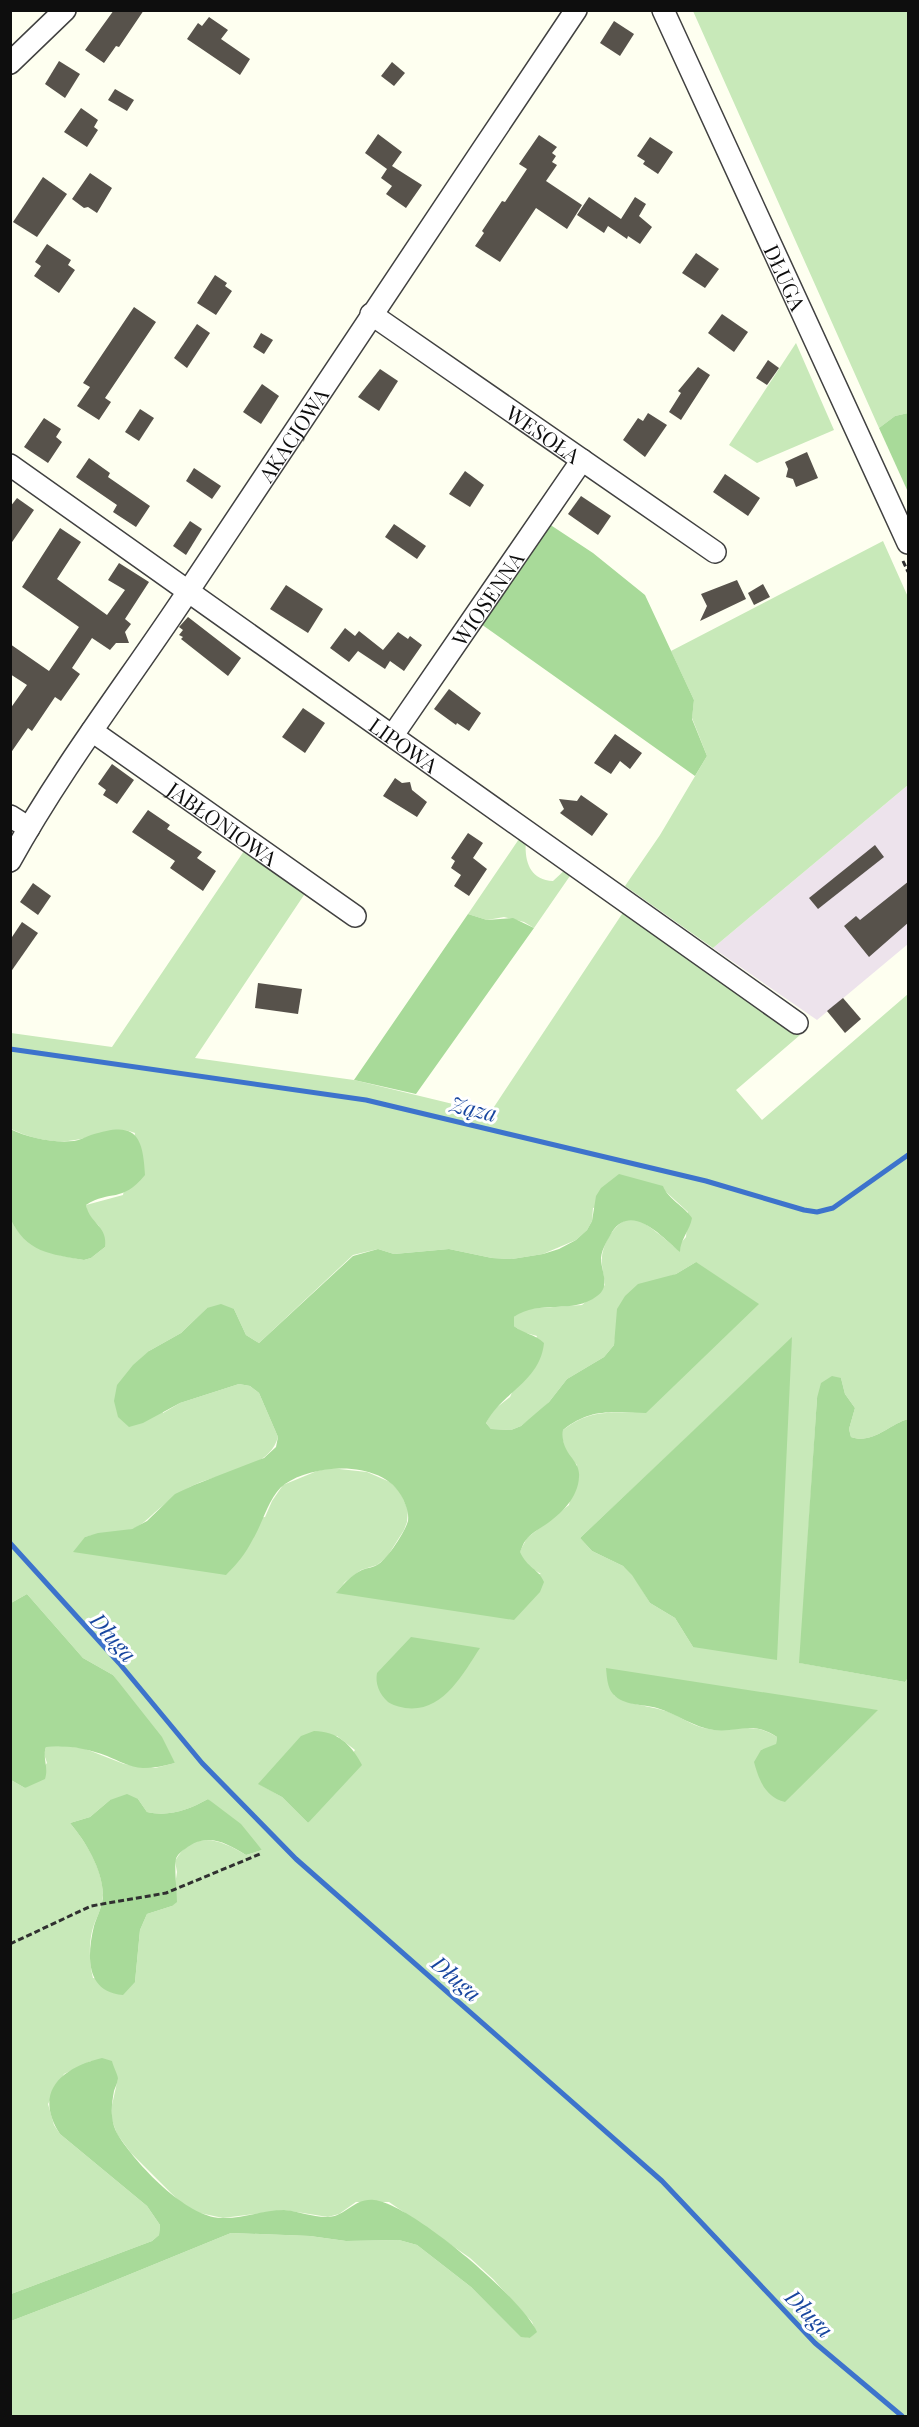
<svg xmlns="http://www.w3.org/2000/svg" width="919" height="2427" font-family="'Playfair Display',serif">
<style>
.industrial{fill:#ede3ec}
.green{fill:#c8e9b9;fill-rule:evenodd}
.forest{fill:#a8da99}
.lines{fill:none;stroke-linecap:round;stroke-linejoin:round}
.stream{stroke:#3d73cc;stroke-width:5}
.building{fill:#57524b}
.minor-casing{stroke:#414141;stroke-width:24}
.path{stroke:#303030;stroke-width:3;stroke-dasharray:6 3;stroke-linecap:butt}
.minor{stroke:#fff;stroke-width:21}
.labels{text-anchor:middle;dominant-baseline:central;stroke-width:6;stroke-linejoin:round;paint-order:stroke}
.street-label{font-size:21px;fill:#0e0e0e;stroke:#fff}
.water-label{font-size:22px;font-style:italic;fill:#18469f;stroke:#fff}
</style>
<rect width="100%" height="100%" fill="#fefff0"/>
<polygon class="industrial" points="908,785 908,944 817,1020 713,948"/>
<g class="green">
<polygon points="693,11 908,11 908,413 895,416 879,428"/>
<polygon points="796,343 834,430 757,463 729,445"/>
<polygon points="883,541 908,597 908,785 713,948 625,886 660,835 707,756 692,718 694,700 671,651"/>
<path d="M521 836 526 839C524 860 529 880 553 881L567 868 572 873 534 928 524 922 504 917 487 920 468 914Z"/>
<path d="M244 851 306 892 195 1058 354 1080 490 1113 624 911 800 1035 736 1090 762 1120 908 994V1419C890 1424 872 1445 851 1437L849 1429 855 1408 845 1394 841 1378 817 1398 800 1663 905 1682 908 1678V2416H11V2321L84 2293 231 2233 310 2236 346 2241 399 2240 417 2245 471 2287 521 2336 530 2338 536 2332 532 2322 493 2279 470 2258 389 2202H356L339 2214 328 2217 284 2210 223 2218 195 2212 182 2204 131 2153 117 2134 112 2120V2105L118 2078 91 2061 64 2074 48 2104 54 2125 60 2134 147 2206 160 2225 159 2235 152 2241 11 2294V1780L25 1788 47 1763 44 1754 46 1747 62 1746 83 1748 124 1764 155 1768 175 1763 113 1675 83 1658 27 1594 11 1603 10 1218C25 1250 53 1254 84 1260L91 1258 105 1247 99 1226 88 1216 86 1205 123 1195 135 1133C114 1125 96 1137 75 1140 53 1144 30 1138 11 1129V1033L112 1047ZM665 1191 688 1212 686 1237 680 1244V1251C670 1244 644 1219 633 1219 617 1218 603 1243 602 1257 601 1265 604 1276 605 1285L582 1305 525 1309 514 1317V1326L522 1332 537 1336 510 1397 492 1411 486 1423 491 1429 511 1430 521 1426 538 1413 549 1402 567 1379 604 1357 614 1345 616 1332 663 1279 676 1274 696 1262 646 1412C612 1414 593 1407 563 1430 561 1445 567 1455 577 1465L569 1505 527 1538 519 1553 526 1565 541 1574 337 1592 345 1582 361 1570 377 1565 387 1557 404 1530 407 1522 408 1510 400 1492 390 1482 367 1472 330 1468 317 1471 283 1485 272 1501 265 1517 85 1537C101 1532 120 1534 135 1528 145 1523 151 1515 160 1508 169 1500 183 1490 194 1485 221 1472 269 1470 278 1437L259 1393 250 1386 239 1384 180 1403 163 1413 149 1351 181 1333 207 1308 234 1309 246 1335 259 1343 353 1255 378 1249 394 1254 449 1249 492 1258 512 1259 543 1254 576 1240 587 1230 592 1221 593 1208ZM792 1338 693 1647 675 1618 650 1603 633 1575 623 1566 592 1551 580 1538ZM614 1695 877 1710 761 1750 776 1745 777 1737C751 1720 735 1733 709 1729 695 1727 684 1719 671 1713 652 1705 632 1707 614 1695ZM337 1736 355 1750 308 1823 282 1797 259 1784ZM138 1799 147 1812C169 1817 188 1810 208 1799L262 1850 246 1855C220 1839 193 1829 175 1861L177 1872 172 1906 147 1914 140 1930 135 1982 93 1978C89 1962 88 1939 95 1922 99 1914 102 1905 103 1895 103 1870 86 1842 70 1823L90 1817 110 1800Z"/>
</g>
<g class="forest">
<polygon points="908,413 908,492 879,428 895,416"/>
<polygon points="549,524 593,553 645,595 694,700 692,719 707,756 695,776 481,624"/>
<polygon points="468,914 487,920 513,918 534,928 416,1094 354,1080"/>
<path d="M10 1129C29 1138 52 1143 74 1141 80 1140 85 1137 91 1135 134 1121 143 1133 145 1175 121 1204 111 1189 86 1205 90 1224 108 1226 105 1247L91 1258 84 1260C51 1254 26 1253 10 1218Z"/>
<path d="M619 1174 663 1186C667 1198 685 1207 692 1218 690 1230 680 1240 680 1252 662 1237 632 1202 612 1232 608 1240 602 1248 601 1258 601 1272 611 1286 597 1296 573 1315 539 1299 514 1317V1326C524 1334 535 1334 544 1343 540 1382 502 1392 486 1423L491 1429 511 1430 521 1426 549 1402 567 1379 604 1357 614 1345 617 1309 625 1296 638 1284 676 1274 696 1262 759 1304 646 1413C612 1413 592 1407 563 1430 560 1455 581 1459 579 1477 578 1498 561 1514 545 1525 539 1529 530 1534 526 1540 523 1543 522 1548 520 1552 527 1568 539 1569 544 1582L540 1592 514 1620 336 1593C343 1584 351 1576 360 1571 365 1568 372 1568 377 1565 387 1560 405 1532 408 1521 409 1512 406 1506 403 1499 385 1459 315 1463 285 1484 269 1495 263 1523 253 1539 246 1553 237 1564 226 1575L73 1552 85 1537 98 1533 132 1529 147 1521 175 1494 194 1485 264 1458 276 1447 278 1437 259 1393 250 1386 239 1384 180 1403 143 1423 129 1427 118 1417 114 1401 117 1385 133 1365 149 1351 181 1333 207 1308 221 1304 234 1309 246 1335 259 1343 353 1256 378 1249 394 1254 449 1249 492 1258 512 1259 543 1254 559 1249 576 1240 587 1230 592 1221 596 1196 601 1188Z"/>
<polygon points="792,1337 777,1660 693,1647 675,1618 650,1603 632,1575 623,1566 592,1551 580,1538"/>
<path d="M832 1376 841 1378 845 1394 855 1408 849 1429 851 1437C872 1445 890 1424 908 1419V1678L905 1682 799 1663 817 1398 821 1383Z"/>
<path d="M27 1594 83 1658 113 1675 162 1737 175 1763C164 1766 154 1768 143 1768 129 1767 119 1761 107 1756 87 1748 67 1745 46 1747 42 1758 49 1767 45 1779L25 1788 11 1780V1603Z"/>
<path d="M411 1637 480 1648C462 1675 443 1713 405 1708 400 1707 392 1705 388 1702 379 1694 375 1683 377 1673Z"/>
<path d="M606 1668 878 1710 785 1802C765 1797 759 1780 754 1762L761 1750 776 1744 777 1737C752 1720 738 1733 714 1730 693 1727 677 1714 657 1708 643 1704 624 1706 613 1694 607 1687 607 1677 606 1668Z"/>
<path d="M314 1731C337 1731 352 1745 362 1765L308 1823 282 1797 258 1784 301 1736Z"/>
<path d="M127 1794 138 1799 147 1812C169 1817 188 1810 208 1799L241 1824 262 1850 246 1855C225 1842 206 1832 185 1849 182 1851 177 1855 176 1859 174 1865 177 1894 177 1902L172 1906 147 1914 140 1930 135 1982 123 1995C85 1992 87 1955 94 1926 97 1916 103 1906 103 1894 102 1869 86 1842 70 1823L90 1817 110 1800Z"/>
<path d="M102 2058 112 2061C113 2066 117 2073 118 2078 118 2082 115 2088 114 2091 111 2107 110 2121 118 2135 136 2164 186 2217 221 2218 242 2219 263 2210 284 2210 299 2211 314 2218 329 2217 346 2216 354 2198 374 2200 410 2203 522 2298 537 2332L530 2338 521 2337 471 2287 417 2245 399 2240 346 2241 310 2236 231 2233 84 2293 11 2321V2294L152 2241 159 2235 160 2225 147 2206 60 2134C33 2092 61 2068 102 2058Z"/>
</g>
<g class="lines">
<g class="stream">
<polyline points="10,1049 366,1100 706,1181 804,1210 817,1212 833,1208 908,1155"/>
<polyline points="10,1543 119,1663 202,1763 296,1859 662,2181 815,2343 902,2416"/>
</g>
</g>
<g class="building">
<polygon points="114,10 144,10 119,47 116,46 104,63 85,50"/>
<polygon points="209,17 228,30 221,39 250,59 240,75 187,39 198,23 202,26"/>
<polygon points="614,21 634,34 620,56 600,43"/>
<polygon points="59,61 80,74 65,98 45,84"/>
<polygon points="392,62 405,73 394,86 381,76"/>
<polygon points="115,89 134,100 127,111 108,100"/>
<polygon points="81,108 98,120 94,127 98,130 87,147 64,132"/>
<polygon points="378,134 402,152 392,166 422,185 406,208 386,194 392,186 381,178 387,169 365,153"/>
<polygon points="539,135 557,147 552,153 556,156 552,162 557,165 546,181 582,205 567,229 536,208 500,262 475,246 484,233 482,231 502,201 505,202 527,169 519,164"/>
<polygon points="650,137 673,152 658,174 643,164 645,161 637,156"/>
<polygon points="90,173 112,188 97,213 88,207 84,208 72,199"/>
<polygon points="43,177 67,194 37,237 13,222"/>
<polygon points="589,197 621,219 635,197 646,204 639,216 652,227 640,244 628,236 627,239 608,226 604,233 577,215"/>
<polygon points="47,244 71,260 68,265 75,270 59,293 34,276 41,266 35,262"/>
<polygon points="696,253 719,269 705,288 682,273"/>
<polygon points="215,275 227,283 225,286 232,291 216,315 197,303"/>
<polygon points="134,307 156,322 105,398 111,402 99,420 77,406 90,387 83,383"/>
<polygon points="722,314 748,332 734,352 708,333"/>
<polygon points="197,324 210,333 187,368 174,358"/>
<polygon points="261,333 273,340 264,354 253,347"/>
<polygon points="768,360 779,368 767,385 756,378"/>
<polygon points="698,367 710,375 681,420 669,412 681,393 678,391"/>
<polygon points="380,369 398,381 379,411 358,397"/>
<polygon points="262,384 279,396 261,424 243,412"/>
<polygon points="140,409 154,418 139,441 125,432"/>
<polygon points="648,413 667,425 645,457 623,440 638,418 643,421"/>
<polygon points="44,418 61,429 56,437 62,442 48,463 24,447"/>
<polygon points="807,452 818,478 796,487 793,479 786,477 788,469 785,462"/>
<polygon points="89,458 110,473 108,477 150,506 136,527 113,512 117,505 76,477"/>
<polygon points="194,468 221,486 212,499 186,481"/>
<polygon points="465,471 484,485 470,507 449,494"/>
<polygon points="725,474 760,498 748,516 713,492"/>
<polygon points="581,496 611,516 598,535 568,514"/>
<polygon points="17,498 34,510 10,545 10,507"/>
<polygon points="190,521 202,529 186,555 173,546"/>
<polygon points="394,524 426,546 417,559 385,537"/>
<polygon points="60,528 81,542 57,579 107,615 125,590 108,580 119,563 149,582 125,619 131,624 125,632 129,643 116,643 110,650 92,638 72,668 80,674 61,701 55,697 32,731 28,728 10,754 10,709 27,685 10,674 10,644 49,671 79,627 22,587"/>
<polygon points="737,580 746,599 700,621 707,606 701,594"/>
<polygon points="763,584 770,597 754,605 748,593"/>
<polygon points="286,585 323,609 308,633 270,609"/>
<polygon points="188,617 241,658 228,676 181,639 183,637 179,635 183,630 179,627"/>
<polygon points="345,628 355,636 359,631 383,650 398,632 408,639 410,636 422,645 404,671 390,661 385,669 358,651 349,662 330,648"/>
<polygon points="449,689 481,713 469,731 457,723 456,725 434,709"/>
<polygon points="303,708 325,723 305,753 282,737"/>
<polygon points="615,734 642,753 630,769 620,761 611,774 594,763"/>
<polygon points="112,764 134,780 117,804 103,795 106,790 98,784"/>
<polygon points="395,778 402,783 410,782 412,790 427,802 417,817 383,796"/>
<polygon points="581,795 608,814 592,836 560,813 564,809 559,799 577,801"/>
<polygon points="148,810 170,825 167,829 202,852 197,858 216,871 203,891 170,868 175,861 132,832"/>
<polygon points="468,833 483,843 473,858 487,869 469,896 454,886 461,875 451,868 455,861 451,858"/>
<polygon points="875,845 884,857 818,909 809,898"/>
<polygon points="909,881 909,922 869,957 844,926 856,916 860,920"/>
<polygon points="33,883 51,896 38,915 20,902"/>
<polygon points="22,922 38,933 10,973 10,940"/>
<polygon points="258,983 302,989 298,1014 255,1008"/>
<polygon points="843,998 861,1019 845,1033 827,1011"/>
</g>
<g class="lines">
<g class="minor-casing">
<g id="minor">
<path id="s1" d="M663 10 908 543"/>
<polyline points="10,63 65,10"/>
<path id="s2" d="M371 314 715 552"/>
<path id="s3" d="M10 465 797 1023"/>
<path id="s4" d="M92 731 355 916"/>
<path id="s5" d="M393 735 582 460"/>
<polyline points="10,816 29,828"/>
<path id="s6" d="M10 861C63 765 131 678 191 587 319 395 447 202 576 10"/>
</g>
</g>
<g class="path">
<polyline points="903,561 908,572"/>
<polyline points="10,1944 91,1906 166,1893 260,1854"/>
</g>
<use href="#minor" class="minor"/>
</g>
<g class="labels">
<g class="street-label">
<text stroke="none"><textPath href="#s1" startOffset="294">DŁUGA</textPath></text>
<text stroke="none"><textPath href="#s2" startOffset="210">WESOŁA</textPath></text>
<text stroke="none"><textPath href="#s6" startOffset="512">AKACJOWA</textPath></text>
<text stroke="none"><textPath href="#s5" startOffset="166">WIOSENNA</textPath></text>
<text stroke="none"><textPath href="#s3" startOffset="483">LIPOWA</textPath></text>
<text stroke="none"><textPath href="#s4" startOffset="160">JABŁONIOWA</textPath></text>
</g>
<g class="water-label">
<text transform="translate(474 1108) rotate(13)">Ząza</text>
<text transform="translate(114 1637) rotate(49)">Długa</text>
<text transform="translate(457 1978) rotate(41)">Długa</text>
<text transform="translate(810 2313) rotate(46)">Długa</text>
</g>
</g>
<rect width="919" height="2427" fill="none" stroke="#0e0e0e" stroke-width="24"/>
</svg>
